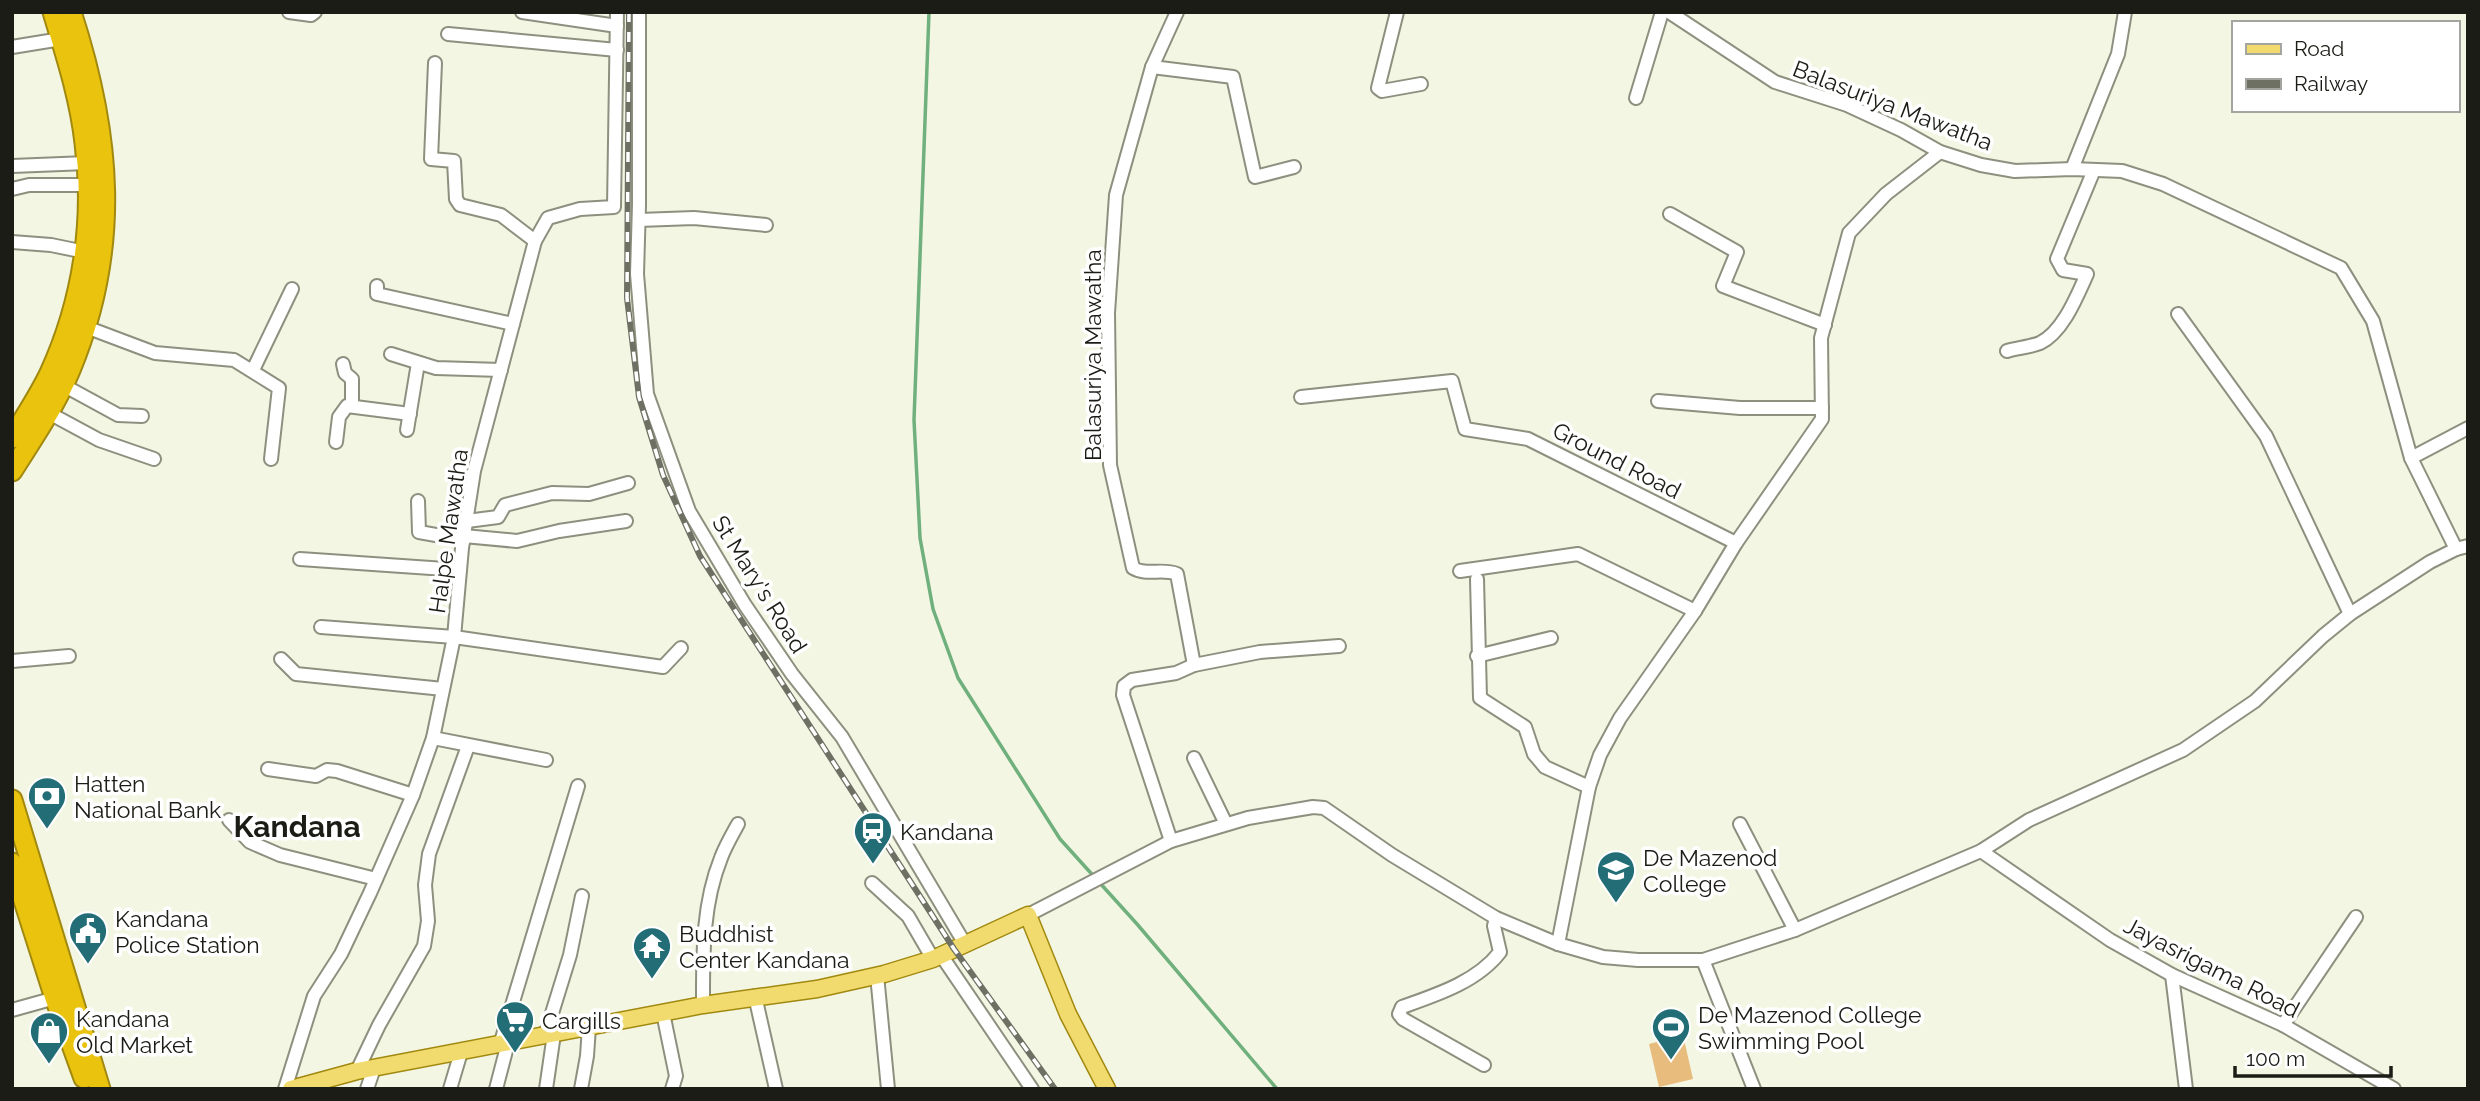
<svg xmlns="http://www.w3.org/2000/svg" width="2480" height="1101" font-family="Raleway,sans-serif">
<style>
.pitch{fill:#e8bc7d}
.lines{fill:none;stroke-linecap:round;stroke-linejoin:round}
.stream{stroke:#6fb07d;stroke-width:3.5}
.minor-casing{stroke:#8e907f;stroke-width:16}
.major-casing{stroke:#a18910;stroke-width:19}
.highway-casing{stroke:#a18910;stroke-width:23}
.minor{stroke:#fff;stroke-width:12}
.major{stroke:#f2db6e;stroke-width:16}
.highway{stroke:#e9c30e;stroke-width:19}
.rail-casing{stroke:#6e7064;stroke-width:6}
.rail{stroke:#fff;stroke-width:3.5;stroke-dasharray:10;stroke-linecap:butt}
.labels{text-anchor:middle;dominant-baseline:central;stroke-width:7;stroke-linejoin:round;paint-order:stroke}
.street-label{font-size:23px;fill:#1b1c15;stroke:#fff}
.poi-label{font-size:23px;fill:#1b1c15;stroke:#fff;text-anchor:start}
.district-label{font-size:30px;font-weight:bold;fill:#1b1c15;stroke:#fff}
</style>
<rect width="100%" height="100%" fill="#f4f6e4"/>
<polygon class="pitch" points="1683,1035 1693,1079 1659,1087 1649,1044"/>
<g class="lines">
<polyline class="stream" points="929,12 914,420 920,538 933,609 958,678 1060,839 1137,924 1277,1089"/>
<g class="minor-casing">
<g id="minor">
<polyline points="289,12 311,15 315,12"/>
<polyline points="522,12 617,26"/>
<polyline points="639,12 639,205 637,274 647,394 689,511 745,605 792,674 842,737 965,944"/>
<path d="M1177 12 1152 67 1116 195 1108 313 1110 465 1133 568C1146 576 1163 568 1177 574L1194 665"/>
<polyline points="1397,12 1378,88 1382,91 1421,84"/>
<polyline points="1669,12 1775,82 1847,105 1901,130 1940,152 1981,165 2015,171 2072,169 2122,171 2163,184 2341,268 2373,321 2411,458 2456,549"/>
<polyline points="448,34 617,50"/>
<polyline points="12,47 61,39"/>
<polyline points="435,63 431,159 454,161 456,199 460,205 501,215 535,241"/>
<polyline points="1152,67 1233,77 1255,177 1294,167"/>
<polyline points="1636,98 1662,12"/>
<polyline points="12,166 87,163"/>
<polyline points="2072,169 2118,54 2125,12"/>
<polyline points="12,189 29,185 89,185"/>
<polyline points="1670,214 1737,252 1723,286 1825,325"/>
<polyline points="639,220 694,218 766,225"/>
<polyline points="12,242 51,245 85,252"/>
<polyline points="377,286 377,294 513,324"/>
<polyline points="2178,314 2266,436 2350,614"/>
<polyline points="86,327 155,353 234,360 279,388 271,459"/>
<path d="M2007 351C2017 348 2030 347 2040 343 2063 332 2077 296 2087 274L2063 270 2057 259 2094 170"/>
<polyline points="391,354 436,368 501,370"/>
<polyline points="343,364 345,373 352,379 352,406"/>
<polyline points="253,370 292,289"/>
<polyline points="63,385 118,415 142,416"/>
<polyline points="1301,397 1452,381 1465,429 1528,439 1736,543"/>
<polyline points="1658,401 1740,408 1822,408"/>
<polyline points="49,413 99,440 154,459"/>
<polyline points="407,430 418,363"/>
<polyline points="336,442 339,417 347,406 410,414"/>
<polyline points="2411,458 2468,428"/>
<polyline points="418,501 419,532 464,540"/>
<polyline points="467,521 498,517 505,505 552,493 589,494 628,483"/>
<polyline points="464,536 517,541 559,531 626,521"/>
<polyline points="300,559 460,570"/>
<polyline points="1460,571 1578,554 1695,611"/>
<polyline points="1477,579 1480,698 1525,727 1534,754 1545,767 1589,787"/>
<polyline points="321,627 454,637 663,667 681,648"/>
<polyline points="1477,656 1551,638"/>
<polyline points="281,659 296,674 443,689"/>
<polyline points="12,661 69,656"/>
<polyline points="433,738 546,760"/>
<polyline points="1194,758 1226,824"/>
<polyline points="268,769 316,776 327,770 337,771 413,795"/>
<polyline points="229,820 250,842 280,855 376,879"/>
<polyline points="1740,824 1795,930"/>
<polyline points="1171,841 1123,695 1124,686 1132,680 1176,673 1194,665 1260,652 1339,646"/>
<polyline points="1981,851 2110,940 2172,975 2283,1025 2394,1089"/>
<polyline points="872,883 908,916 933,959"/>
<polyline points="1028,915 1171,841 1248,818 1313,807 1324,808 1392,855 1496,918 1558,944 1603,957 1638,960 1703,960 1795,930 1981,851 2029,820 2183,750 2255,701 2323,636 2350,614 2430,562 2456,549 2468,546"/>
<polyline points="1558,944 1589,787 1600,755 1620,718 1695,611 1736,543 1822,419 1821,338 1849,233 1886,194 1940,152"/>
<polyline points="941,955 1032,1089"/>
<polyline points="1703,960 1754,1089"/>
<polyline points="877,975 888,1089"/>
<polyline points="2172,975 2186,1089"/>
<polyline points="755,996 776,1089"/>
<path d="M703 1005C703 956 702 905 721 858 725 847 732 835 738 824"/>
<polyline points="12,1010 55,998"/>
<polyline points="663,1013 676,1076 672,1089"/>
<polyline points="2283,1025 2356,917"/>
<polyline points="545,1036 570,955 582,896"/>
<polyline points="500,1045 578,786"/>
<path d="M1484 1065 1403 1019 1399 1014 1402 1007C1436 995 1477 982 1500 952L1494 926 1496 918"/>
<polyline points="357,1071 379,1025 424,946 428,921 425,885 429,854 468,746"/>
<polyline points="285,1089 314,996 341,954 370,893 413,795 433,738 454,637 462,548 474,471 535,241 548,218 580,209 614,207 617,12"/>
<polyline points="367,1089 374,1068"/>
<polyline points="450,1089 461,1052"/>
<polyline points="496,1089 508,1043"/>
<polyline points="546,1089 554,1034"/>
<polyline points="581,1089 587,1056 589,1027"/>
</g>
</g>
<g class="major-casing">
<polyline id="major" points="291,1089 357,1071 703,1005 817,989 884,974 933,959 1028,915 1068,1014 1107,1089"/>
</g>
<g class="highway-casing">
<g id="highway">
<path d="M12 438C25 417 39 396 50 373 83 301 95 221 85 143 80 98 66 55 53 12"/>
<path d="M12 471C33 438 55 406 70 370 121 248 111 135 71 12"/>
<polyline points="12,800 100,1089"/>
<polyline points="12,863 55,998 84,1078"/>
</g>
</g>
<use href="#minor" class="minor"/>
<use href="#major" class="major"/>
<use href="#highway" class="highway"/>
<g class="rail-casing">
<polyline id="rail" points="629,12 627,298 639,397 663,475 700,556 954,949 1055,1089"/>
</g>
<use href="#rail" class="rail"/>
</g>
<defs>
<g id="bank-pin" transform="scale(2.0125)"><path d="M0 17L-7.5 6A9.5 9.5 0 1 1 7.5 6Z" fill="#236d76" stroke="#fff"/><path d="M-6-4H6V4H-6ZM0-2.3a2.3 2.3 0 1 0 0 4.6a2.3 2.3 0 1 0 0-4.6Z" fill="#fff"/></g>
<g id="station-pin" transform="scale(2.0125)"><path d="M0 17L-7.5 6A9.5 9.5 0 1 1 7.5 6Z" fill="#236d76" stroke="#fff"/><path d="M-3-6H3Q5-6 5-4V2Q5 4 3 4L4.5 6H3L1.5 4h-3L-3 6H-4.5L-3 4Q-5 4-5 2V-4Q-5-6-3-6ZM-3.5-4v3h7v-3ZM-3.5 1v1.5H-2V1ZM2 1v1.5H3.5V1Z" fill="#fff"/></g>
<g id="school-pin" transform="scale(2.0125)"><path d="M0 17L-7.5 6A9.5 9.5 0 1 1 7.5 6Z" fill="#236d76" stroke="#fff"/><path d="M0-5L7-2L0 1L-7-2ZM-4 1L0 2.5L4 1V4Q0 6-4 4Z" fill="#fff"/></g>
<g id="civic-pin" transform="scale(2.0125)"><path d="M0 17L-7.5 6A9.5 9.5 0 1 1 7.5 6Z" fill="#236d76" stroke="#fff"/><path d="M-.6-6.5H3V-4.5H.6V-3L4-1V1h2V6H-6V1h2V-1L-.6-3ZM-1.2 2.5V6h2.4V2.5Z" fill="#fff"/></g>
<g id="temple-pin" transform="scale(2.0125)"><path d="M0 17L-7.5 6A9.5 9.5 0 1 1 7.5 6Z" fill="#236d76" stroke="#fff"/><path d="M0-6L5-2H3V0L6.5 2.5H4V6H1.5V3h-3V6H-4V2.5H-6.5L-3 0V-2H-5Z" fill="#fff"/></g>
<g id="supermarket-pin" transform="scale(2.0125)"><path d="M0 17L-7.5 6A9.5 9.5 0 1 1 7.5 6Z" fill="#236d76" stroke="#fff"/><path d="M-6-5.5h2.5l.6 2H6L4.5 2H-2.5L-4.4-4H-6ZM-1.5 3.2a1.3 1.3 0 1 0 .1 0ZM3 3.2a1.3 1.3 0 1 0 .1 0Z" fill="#fff"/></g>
<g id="stadium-pin" transform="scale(2.0125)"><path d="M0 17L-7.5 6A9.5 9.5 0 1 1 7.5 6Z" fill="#236d76" stroke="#fff"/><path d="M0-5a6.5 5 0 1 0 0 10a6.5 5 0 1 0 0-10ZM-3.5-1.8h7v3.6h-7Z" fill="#fff"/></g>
<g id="shop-pin" transform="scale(2.0125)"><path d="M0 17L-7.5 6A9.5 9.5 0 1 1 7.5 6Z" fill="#236d76" stroke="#fff"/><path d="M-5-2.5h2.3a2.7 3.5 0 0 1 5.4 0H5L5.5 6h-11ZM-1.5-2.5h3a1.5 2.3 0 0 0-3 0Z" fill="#fff"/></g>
</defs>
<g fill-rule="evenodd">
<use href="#bank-pin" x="47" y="796"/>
<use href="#station-pin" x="873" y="831"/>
<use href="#school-pin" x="1616" y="870"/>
<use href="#civic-pin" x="88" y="931"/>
<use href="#temple-pin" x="652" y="946"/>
<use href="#supermarket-pin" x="515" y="1020"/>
<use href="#stadium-pin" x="1671" y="1027"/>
<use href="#shop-pin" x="49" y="1031"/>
</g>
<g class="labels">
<g class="street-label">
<text transform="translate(1893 105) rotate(21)">Balasuriya Mawatha</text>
<text transform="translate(1092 355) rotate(-90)">Balasuriya Mawatha</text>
<text transform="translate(1617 460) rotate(27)">Ground Road</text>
<text transform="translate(448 531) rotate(-82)">Halpe Mawatha</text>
<text transform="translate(760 584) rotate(58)">St Mary's Road</text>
<text transform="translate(2212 967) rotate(27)">Jayasrigama Road</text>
</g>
<g class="poi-label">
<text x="74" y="783">Hatten<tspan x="74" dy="26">National Bank</tspan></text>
<text x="900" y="831">Kandana</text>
<text x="1643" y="857">De Mazenod<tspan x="1643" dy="26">College</tspan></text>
<text x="115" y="918">Kandana<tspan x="115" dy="26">Police Station</tspan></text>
<text x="679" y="933">Buddhist<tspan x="679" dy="26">Center Kandana</tspan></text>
<text x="1698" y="1014">De Mazenod College<tspan x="1698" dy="26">Swimming Pool</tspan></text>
<text x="76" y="1018">Kandana<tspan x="76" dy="26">Old Market</tspan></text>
<text x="542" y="1020">Cargills</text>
</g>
<g class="district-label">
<text x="297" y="826">Kandana</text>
</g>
</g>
<rect width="2480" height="1101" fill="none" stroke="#1b1c15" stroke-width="28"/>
<rect x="2232" y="21" width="228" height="91" fill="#ffffff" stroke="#a4a4a1" stroke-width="2"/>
<rect x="2246" y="44" width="35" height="10" fill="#f2db6e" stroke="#a4a4a1" stroke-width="2"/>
<text x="2294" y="56" font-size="21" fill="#1b1c15">Road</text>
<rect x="2246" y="79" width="35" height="10" fill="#6e7064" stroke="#a4a4a1" stroke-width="2"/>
<text x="2294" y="91" font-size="21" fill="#1b1c15">Railway</text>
<path d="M2235 1066v10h156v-10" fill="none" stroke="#1b1c15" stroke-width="3.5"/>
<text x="2246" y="1066" font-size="21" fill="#1b1c15" stroke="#ffffff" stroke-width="5" paint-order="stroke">100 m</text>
</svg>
